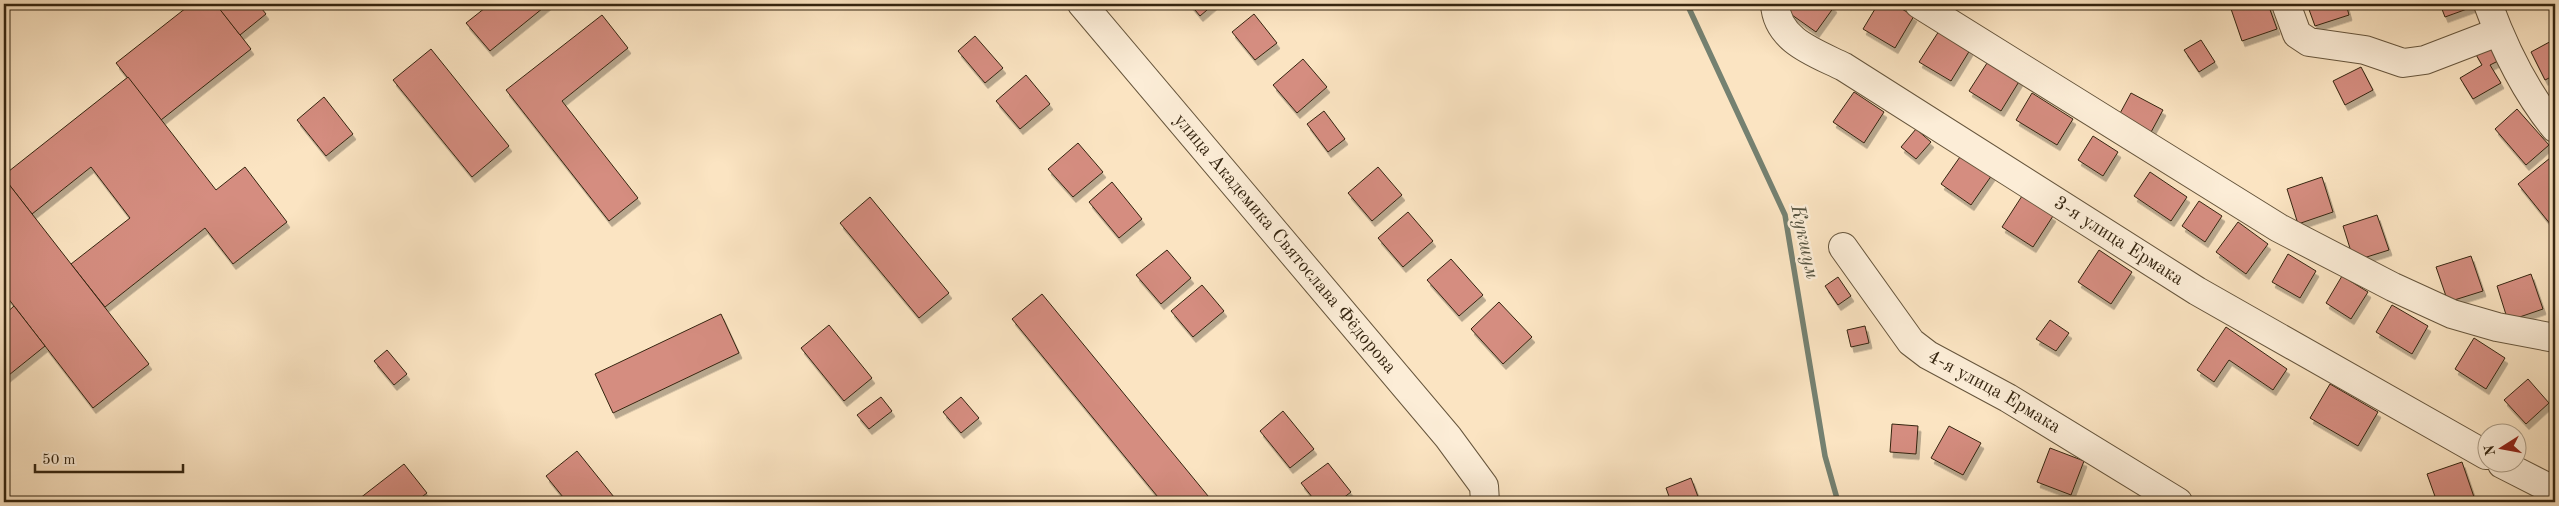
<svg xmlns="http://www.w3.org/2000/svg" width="2559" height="506" font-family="'Old Standard TT',serif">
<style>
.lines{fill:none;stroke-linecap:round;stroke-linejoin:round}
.stream{stroke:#758171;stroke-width:5.5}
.building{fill:#d58d80;stroke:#352510;filter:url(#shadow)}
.minor-casing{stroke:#66553c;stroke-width:30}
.minor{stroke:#fcedd7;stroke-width:28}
.labels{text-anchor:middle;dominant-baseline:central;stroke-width:5;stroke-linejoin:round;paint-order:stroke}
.street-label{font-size:19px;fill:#352510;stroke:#fcedd7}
.water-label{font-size:20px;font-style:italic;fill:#555340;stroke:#fcedd7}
</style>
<defs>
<filter id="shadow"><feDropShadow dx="3" dy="5.5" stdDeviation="0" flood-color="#0004"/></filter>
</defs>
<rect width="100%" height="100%" fill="#fbe4c2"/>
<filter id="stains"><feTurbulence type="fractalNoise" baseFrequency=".004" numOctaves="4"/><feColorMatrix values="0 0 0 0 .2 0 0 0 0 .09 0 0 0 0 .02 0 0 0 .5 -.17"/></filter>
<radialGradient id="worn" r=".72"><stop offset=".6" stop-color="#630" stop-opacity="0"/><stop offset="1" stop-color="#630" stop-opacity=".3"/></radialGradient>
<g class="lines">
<polyline class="stream" points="1687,4 1785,215 1825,456 1838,502"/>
</g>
<g class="building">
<polygon points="191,4 216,4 251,49 161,120 116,63"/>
<polygon points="222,4 258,4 266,14 240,35 218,7"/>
<polygon points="490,4 548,4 490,51 466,23"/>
<polygon points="1190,4 1214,4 1200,16"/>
<polygon points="1790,4 1830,4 1834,7 1816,32 1785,10"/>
<polygon points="1878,4 1893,4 1914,16 1895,48 1863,29"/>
<polygon points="2237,4 2268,4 2277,29 2242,41 2230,6"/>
<polygon points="2307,4 2346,4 2349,15 2315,26"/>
<polygon points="2440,4 2478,4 2478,5 2445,17"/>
<polygon points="1254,14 1277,43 1255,60 1232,32"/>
<polygon points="602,15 628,48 562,101 638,198 609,221 506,90"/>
<polygon points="1939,31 1970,50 1951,81 1919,62"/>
<polygon points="975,36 1003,68 985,83 958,51"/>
<polygon points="2555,39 2555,75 2545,80 2531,52"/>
<polygon points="2201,40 2215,62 2199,72 2184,50"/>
<polygon points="2489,45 2498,61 2490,65 2501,83 2473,99 2460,78 2482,65 2475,53"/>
<polygon points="431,49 509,146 472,177 393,80"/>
<polygon points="1303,59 1327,87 1297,113 1273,85"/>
<polygon points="1989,60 2020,80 2001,111 1969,91"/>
<polygon points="2361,67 2373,90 2345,105 2333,81"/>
<polygon points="1026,75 1050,104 1020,129 996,101"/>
<polygon points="128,77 216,190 245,167 287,222 233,264 205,228 105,307 71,264 130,218 91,167 32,214 4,178 4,175"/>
<polygon points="1854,92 1884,112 1864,143 1833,122"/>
<polygon points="2032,93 2073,119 2057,145 2016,120"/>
<polygon points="2131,93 2163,110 2150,134 2118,117"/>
<polygon points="324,97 353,134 326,156 297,120"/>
<polygon points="2517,109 2549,145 2526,165 2495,129"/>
<polygon points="1324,111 1345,139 1328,152 1307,124"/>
<polygon points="1916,129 1931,142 1916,159 1901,147"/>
<polygon points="2093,136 2118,152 2103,176 2078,160"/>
<polygon points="1078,143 1103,172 1073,197 1048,169"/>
<polygon points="1962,154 1992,175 1971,205 1941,184"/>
<polygon points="2555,154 2555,222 2551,225 2518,184"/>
<polygon points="1378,167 1402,195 1372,221 1348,193"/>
<polygon points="2150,172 2187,197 2171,221 2134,196"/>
<polygon points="2322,177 2333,212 2298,224 2287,189"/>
<polygon points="4,178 149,364 93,408 4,293"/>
<polygon points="1112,182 1142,219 1119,238 1089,202"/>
<polygon points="2022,196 2053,216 2033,247 2002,227"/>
<polygon points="870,197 949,293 919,318 840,223"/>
<polygon points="2199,201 2222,216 2205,242 2182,226"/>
<polygon points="1408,212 1433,241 1403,267 1378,238"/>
<polygon points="2377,215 2389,250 2354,261 2343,226"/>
<polygon points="2238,222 2268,244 2246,274 2216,252"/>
<polygon points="1167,250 1191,278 1161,304 1136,275"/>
<polygon points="2099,250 2132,272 2111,304 2078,282"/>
<polygon points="2288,254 2316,271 2300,298 2272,282"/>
<polygon points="2471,256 2483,291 2448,302 2436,267"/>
<polygon points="1451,259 1483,295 1459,316 1427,280"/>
<polygon points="2531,274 2543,309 2508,321 2497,286"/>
<polygon points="2342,276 2368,292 2351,319 2326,303"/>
<polygon points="1838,277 1851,296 1838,305 1825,286"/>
<polygon points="1202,285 1224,311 1193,337 1171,311"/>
<polygon points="1042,294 1213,502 1162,502 1012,319"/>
<polygon points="1499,302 1532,337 1503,364 1471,329"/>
<polygon points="2392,305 2428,326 2412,354 2376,332"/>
<polygon points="14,306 45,346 4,379 4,315"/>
<polygon points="721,314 739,353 613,413 595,374"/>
<polygon points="2050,320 2069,333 2056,351 2036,339"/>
<polygon points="829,325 872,378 844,401 801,348"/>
<polygon points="1865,326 1869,343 1851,347 1847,330"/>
<polygon points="2226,327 2287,369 2273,390 2229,360 2214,382 2197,370"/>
<polygon points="2474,338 2505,358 2486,389 2455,369"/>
<polygon points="387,350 407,374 394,385 374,361"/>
<polygon points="2528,379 2549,403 2526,424 2504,400"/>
<polygon points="2330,384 2378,412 2358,446 2310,418"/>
<polygon points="881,397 892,411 869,429 857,415"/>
<polygon points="961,397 979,418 961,433 943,412"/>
<polygon points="1283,411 1314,449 1290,468 1260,431"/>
<polygon points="1892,424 1918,426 1916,454 1890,452"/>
<polygon points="1949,426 1981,443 1963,475 1931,458"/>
<polygon points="2050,448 2084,461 2071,495 2037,482"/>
<polygon points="577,451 618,502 567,502 546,476"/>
<polygon points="2462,462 2474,497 2458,502 2437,502 2427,474"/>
<polygon points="1328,463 1351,492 1338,502 1316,502 1301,483"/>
<polygon points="404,464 427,493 415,502 355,502"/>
<polygon points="1691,478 1700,502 1671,502 1666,488"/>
</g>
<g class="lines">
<g class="minor-casing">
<g id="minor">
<path id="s1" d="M1082 4 1448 437 1484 486 1485 502"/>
<path id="s2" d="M1775 4C1777 41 1816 53 1844 67L2197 291 2486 455"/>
<polyline points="1919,4 2279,228 2393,287 2452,314 2497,327 2555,338"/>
<polyline points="2286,4 2297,34 2309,42 2365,50 2403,63 2425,60 2498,32"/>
<path d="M2488 4C2504 48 2525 91 2555 128"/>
<path id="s3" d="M1843 247 1911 342 1928 355 2008 398 2178 502"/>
<polyline points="2502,464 2555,491"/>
</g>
</g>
<use href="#minor" class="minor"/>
</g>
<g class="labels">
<g class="street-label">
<text stroke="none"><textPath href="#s2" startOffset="424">3-я улица Ермака</textPath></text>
<text stroke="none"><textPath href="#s1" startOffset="314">улица Академика Святослава Фёдорова</textPath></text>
<text stroke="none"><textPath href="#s3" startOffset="214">4-я улица Ермака</textPath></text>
</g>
<g class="water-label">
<text transform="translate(1804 242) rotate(78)">Кукшум</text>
</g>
</g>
<rect width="2559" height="506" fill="none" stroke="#fbe4c2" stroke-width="20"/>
<rect x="5" y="5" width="2549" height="496" fill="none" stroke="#352510" stroke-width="2.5"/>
<rect x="10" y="10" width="2539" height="486" fill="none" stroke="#352510"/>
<g transform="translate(2502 448) rotate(259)"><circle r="24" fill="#fcedd7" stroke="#ac9d87"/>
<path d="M0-4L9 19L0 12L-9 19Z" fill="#8f2418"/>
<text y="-8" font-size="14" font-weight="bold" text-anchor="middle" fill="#352510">N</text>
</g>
<path d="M35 464v8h148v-8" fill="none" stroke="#352510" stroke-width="2.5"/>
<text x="42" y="464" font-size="15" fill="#352510" stroke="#fcedd7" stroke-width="4" paint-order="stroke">50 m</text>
<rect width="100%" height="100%" filter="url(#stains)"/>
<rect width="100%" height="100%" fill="url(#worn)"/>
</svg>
